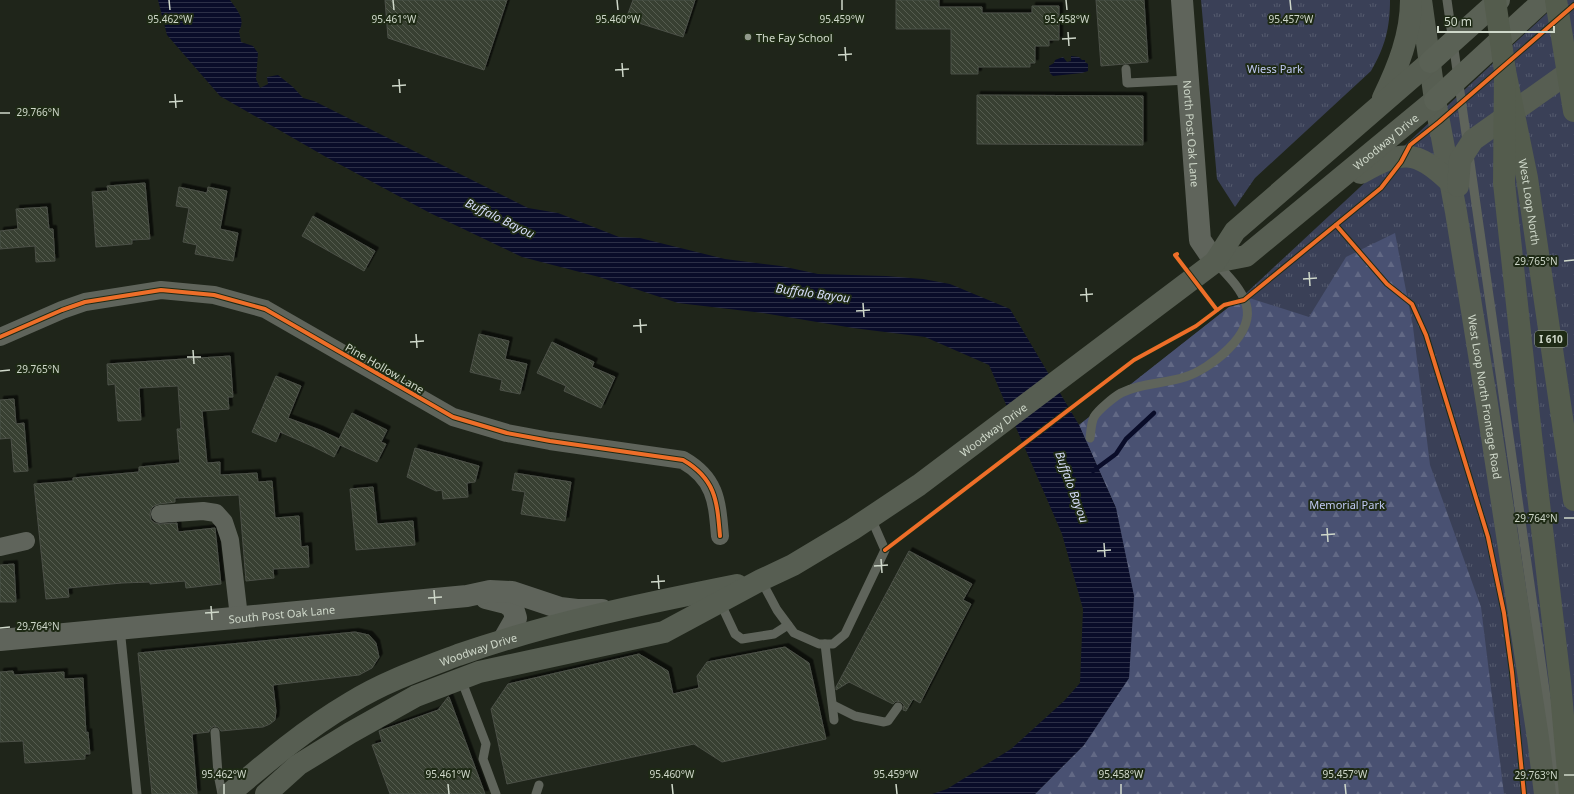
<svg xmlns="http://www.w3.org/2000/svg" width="1574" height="794" font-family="'Noto Sans',sans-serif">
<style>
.grass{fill:url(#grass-tufts)}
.forest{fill:url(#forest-firs)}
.water{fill:url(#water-rules)}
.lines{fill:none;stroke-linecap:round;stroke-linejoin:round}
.stream{stroke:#090c29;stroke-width:4.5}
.building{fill:url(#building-back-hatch);stroke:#4b5047;filter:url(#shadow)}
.service{stroke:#5f645b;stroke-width:9}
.minor{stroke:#5f645b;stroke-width:18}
.tertiary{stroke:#5f645b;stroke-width:22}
.secondary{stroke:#575e52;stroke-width:22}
.primary{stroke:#5a6155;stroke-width:22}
.motorway{stroke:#545c4d;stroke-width:22}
.cycleway-casing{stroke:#1e2a15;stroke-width:6}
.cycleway{stroke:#ee6e29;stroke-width:4}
.ticks{fill:none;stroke:#cfd8ca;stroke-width:1.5}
.poi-dot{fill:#91998c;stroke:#1e2a15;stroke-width:1.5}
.labels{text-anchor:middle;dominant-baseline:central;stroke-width:4;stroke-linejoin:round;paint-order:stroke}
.shield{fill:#1e2a15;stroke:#9aa494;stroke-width:1}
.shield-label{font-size:10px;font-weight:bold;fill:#cfd8ca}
.poi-label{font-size:11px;fill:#cfd8ca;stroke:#1e2a15;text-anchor:start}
.park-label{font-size:11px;fill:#c0caf3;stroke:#1e2a15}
.street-label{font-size:11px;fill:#cfd8ca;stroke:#1e2a15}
.water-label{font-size:12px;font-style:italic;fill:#d7defa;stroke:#1e2a15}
.ticks-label{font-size:10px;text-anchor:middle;fill:#cfd8ca;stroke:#1e2a15;stroke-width:4;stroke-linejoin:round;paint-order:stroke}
</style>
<defs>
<pattern id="grass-tufts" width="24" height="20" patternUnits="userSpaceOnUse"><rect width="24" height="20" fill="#3a4057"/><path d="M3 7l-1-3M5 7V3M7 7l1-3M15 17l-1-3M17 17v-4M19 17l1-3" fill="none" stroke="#555b6e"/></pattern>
<pattern id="forest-firs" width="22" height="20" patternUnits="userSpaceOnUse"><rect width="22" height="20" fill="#495172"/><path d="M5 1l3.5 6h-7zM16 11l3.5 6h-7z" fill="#626985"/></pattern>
<pattern id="water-rules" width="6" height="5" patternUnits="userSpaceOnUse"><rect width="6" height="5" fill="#090c29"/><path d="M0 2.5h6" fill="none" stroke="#2c2f47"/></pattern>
<pattern id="building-back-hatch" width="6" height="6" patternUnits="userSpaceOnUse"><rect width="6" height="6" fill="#394033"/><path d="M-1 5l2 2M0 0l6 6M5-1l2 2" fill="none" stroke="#555b4f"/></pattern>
<filter id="shadow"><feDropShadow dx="3.5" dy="-3.5" stdDeviation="0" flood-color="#0009"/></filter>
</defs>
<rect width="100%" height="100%" fill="#1f251a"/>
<g class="grass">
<path d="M1201 0H1390C1390 28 1385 47 1371 71L1255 178 1235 207 1217 179Z"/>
<polygon points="1561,0 1574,0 1574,794 1035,794 1084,745 1116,508 1079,425 1243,296"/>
</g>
<polygon class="forest" points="1395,233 1413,327 1430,465 1481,607 1504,794 1035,794 1084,745 1129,678 1134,596 1116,508 1079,425 1243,296 1309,317 1346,257"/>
<g class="water">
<path d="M158 0H230C237 10 246 19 239 31L241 42 253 46 258 53 256 79 260 88 268 84 267 77 278 75 293 87 303 98 314 101 528 208 558 213 619 237 640 238 725 259 781 266 818 274 886 276 923 279 950 284 1010 309 1079 425 1116 508 1134 596 1129 678 1084 745 1035 794H932L947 789 1011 749 1064 701 1080 683 1083 609 1062 534 989 365 925 337 853 328 763 313 678 303 599 277 522 257 430 213 326 157 220 96 167 35Z"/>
<polygon points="1071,56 1079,57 1082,60 1085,60 1085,62 1088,64 1088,71 1082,73 1053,76 1050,73 1049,66 1054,63 1055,60 1063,57 1067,62 1071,61"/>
</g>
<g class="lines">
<polyline class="stream" points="1093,471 1116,454 1126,439 1154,413"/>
</g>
<g class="building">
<polygon points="385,0 507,0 484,70 388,38"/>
<polygon points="633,0 695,0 683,37 626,19"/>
<polygon points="896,0 939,0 939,7 982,7 982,13 1032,13 1032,6 1059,6 1059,40 1049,40 1049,46 1035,46 1035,63 1030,63 1030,67 978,67 978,74 951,74 951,29 896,29"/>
<polygon points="1096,0 1144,0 1148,62 1101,66"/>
<polygon points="977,95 1143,96 1143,145 977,144"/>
<polygon points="145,183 150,239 132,240 132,244 96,247 92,192 108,191 107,186"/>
<polygon points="179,187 207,193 208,187 227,191 220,229 238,233 233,261 195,254 197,245 183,242 189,208 176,206"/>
<polygon points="47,207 49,229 53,229 55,261 36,262 35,246 0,249 0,231 18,229 16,209"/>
<polygon points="313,216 375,251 364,271 302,236"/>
<polygon points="479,334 509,341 505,359 527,364 520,394 500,390 502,380 470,372"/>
<polygon points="552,342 594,362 592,367 615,377 601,408 564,391 566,386 537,373"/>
<polygon points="230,356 233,397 228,397 229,409 202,411 207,463 220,462 220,475 257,473 258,482 272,481 275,518 299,516 301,547 308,546 309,567 273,569 274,578 246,581 239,495 175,498 175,502 159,504 154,506 151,509 150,514 151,520 155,523 160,524 177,523 178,532 215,528 221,584 186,588 185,581 150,584 150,582 122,583 68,588 69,597 46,599 34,484 73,481 73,478 139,472 139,467 180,463 177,429 181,429 178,386 139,388 141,420 118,421 115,384 108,385 107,364"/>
<polygon points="276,376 301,386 288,418 320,430 339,439 352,413 387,430 381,442 386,444 377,462 340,445 334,457 312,446 280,432 276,442 252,432"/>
<polygon points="14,399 16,424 24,423 28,471 14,472 11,438 0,439 0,400"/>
<polygon points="415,448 479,466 475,482 467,483 468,497 443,499 442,490 436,491 407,477"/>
<polygon points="515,473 571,482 565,521 521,514 525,492 512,490"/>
<polygon points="373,487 377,524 413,521 415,545 356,550 350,489"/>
<polygon points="909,551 972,584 963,600 971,604 920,703 913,699 906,711 903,710 904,705 901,702 896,701 893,704 849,682 836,690 836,687"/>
<polygon points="14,564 16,602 0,602 0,565"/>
<polygon points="355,632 369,635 376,643 379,657 372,668 359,675 273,685 276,711 275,720 270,724 263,727 221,731 218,727 214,726 210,729 209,732 192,734 197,794 152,794 138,653"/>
<polygon points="785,647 809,663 826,739 722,762 694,744 507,784 491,709 508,684 639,654 668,671 673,694 699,688 697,676 707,662"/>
<polygon points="13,671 14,675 64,672 64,679 83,678 86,733 88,732 90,754 85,754 85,759 25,763 23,741 0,742 0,672"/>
<polygon points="448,697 449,697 485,794 390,794 372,745 382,742 379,731 438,710"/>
</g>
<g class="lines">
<g class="service">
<polyline points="1447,0 1547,704 1558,794"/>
<polyline points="1126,69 1127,83 1188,80"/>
<path d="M1090 438C1091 432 1091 423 1094 417 1098 410 1114 397 1121 393 1140 383 1164 384 1185 377 1210 369 1256 334 1246 304 1241 288 1227 275 1216 263"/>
<polyline points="761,580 777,610 794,633 819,644 833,644 845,634 885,550 871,518"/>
<polyline points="720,602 735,634 742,639 774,634 788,625"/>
<polyline points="120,628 137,794"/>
<polyline points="825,644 834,720"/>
<polyline points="461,679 486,744 483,759 496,794"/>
<polyline points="833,705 855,716 884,722 888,721 898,707"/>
<polyline points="215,732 218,774 222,794"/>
<polyline points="536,794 539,785"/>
</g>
<g class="minor">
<path d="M0 337 62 310 85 302 161 290 214 295 265 309 453 417 507 433 550 441 683 460C716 479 717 501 720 536"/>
<polyline points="160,514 203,511 216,513 224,522 230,540 239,617"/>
<polyline points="0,547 26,541"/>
</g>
<g class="tertiary">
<path id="s1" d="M1182 0 1200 240 1215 262"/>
<polyline points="486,598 506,603 513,608 516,618 504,639"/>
<path id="s2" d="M0 640 467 596 490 591 512 592 560 608 577 610H602"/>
</g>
<g class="secondary">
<path id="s3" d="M1421 0 1435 100 1456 212 1487 404 1538 738 1545 794"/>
<path d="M1383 98C1398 67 1411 35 1411 0"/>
<path d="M1361 173C1402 150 1415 149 1450 182"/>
<polyline points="1458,186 1460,160 1473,140 1569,72 1574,72"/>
<path id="s4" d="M1215 262 1246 256 1435 100"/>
<path id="s5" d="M229 794C268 761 306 729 350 703 384 682 421 669 458 655 549 623 642 604 737 585"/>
<path id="s6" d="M266 794 298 765 350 733 416 696 479 672 664 632 761 580 793 565 853 529 919 485 1215 262 1235 231 1430 62"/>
</g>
<g class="primary">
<polyline points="1430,62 1499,0"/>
<polyline points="1435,100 1544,0"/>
</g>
<g class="motorway">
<path id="s7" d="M1495 0 1505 71 1527 178 1574 500"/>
<polyline points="1556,0 1574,111"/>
<polyline points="1505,71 1504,183 1531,435 1560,682 1570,794"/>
</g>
<g class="cycleway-casing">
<g id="cycleway">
<polyline points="1336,225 1387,284 1412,304 1426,335 1488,537 1504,613 1512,672 1524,794"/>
<polyline points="1177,254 1175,255 1217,310"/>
<path d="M0 337 62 310 85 302 161 290 214 295 265 309 453 417 507 433 550 441 683 460C716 479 717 501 720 536"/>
<polyline points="885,550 1134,360 1196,326 1224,305 1244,300 1381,188 1401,162 1410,145 1439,122 1574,5"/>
</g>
</g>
<use href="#cycleway" class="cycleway"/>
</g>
<path class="ticks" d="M169 0 170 10M393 0 394 10M617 0 618 10M842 0V10M1066 0 1067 10M1290 0 1291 10M1068 32 1069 46M1062 39 1076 38M845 47 846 61M838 55 852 54M622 63 623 77M615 70 629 69M399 79 400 93M392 86 406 85M175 94 176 108M169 102 183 101M0 113H10M1564 261 1574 260M1309 272 1310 286M1303 279 1317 278M1086 288 1087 302M1080 295 1093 294M863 303 864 317M856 311 870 310M640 319 641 333M633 326 647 325M416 334 417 348M410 342 424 341M193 350 194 364M187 357H201M0 371 10 370M1564 518H1574M1327 528 1328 542M1321 535 1335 534M1104 543 1105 557M1097 551 1111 550M881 559 882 573M874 566 888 565M658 575 659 589M651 582 665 581M434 590 435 604M428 598 442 597M211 606 212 620M205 613 219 612M0 628 10 627M1564 775H1574M224 784V794M448 784 449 794M672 784 673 794M896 784 897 794M1121 784V794M1345 784 1346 794"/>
<circle class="poi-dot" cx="748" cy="37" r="4"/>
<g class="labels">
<rect class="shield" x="1535" y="331" width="32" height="16" rx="3"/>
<g class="shield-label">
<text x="1551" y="339">I 610</text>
</g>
<g class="poi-label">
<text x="756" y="37">The Fay School</text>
</g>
<g class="park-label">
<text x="1275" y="68">Wiess Park</text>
<text x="1347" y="504">Memorial Park</text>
</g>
<g class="street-label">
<text stroke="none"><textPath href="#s1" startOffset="134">North Post Oak Lane</textPath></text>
<text stroke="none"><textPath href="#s4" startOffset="212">Woodway Drive</textPath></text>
<text stroke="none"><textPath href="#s7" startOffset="205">West Loop North</textPath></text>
<text transform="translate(385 368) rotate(30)">Pine Hollow Lane</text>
<text stroke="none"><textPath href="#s3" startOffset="402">West Loop North Frontage Road</textPath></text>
<text stroke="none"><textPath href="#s6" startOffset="824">Woodway Drive</textPath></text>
<text stroke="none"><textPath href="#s2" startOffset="283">South Post Oak Lane</textPath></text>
<text stroke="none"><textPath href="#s5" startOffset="291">Woodway Drive</textPath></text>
</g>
<g class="water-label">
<text transform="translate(500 218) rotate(26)">Buffalo Bayou</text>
<text transform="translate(813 293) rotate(8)">Buffalo Bayou</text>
<text transform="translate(1072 487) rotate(70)">Buffalo Bayou</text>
</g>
</g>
<g class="ticks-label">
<text x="170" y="23">95.462°W</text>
<text x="394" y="23">95.461°W</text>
<text x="618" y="23">95.460°W</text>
<text x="842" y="23">95.459°W</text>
<text x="1067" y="23">95.458°W</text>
<text x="1291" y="23">95.457°W</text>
<text x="38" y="116">29.766°N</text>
<text x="1536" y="265">29.765°N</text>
<text x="38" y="373">29.765°N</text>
<text x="1536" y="522">29.764°N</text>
<text x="38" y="630">29.764°N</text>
<text x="224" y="778">95.462°W</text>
<text x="448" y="778">95.461°W</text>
<text x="672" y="778">95.460°W</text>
<text x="896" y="778">95.459°W</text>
<text x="1121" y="778">95.458°W</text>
<text x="1345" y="778">95.457°W</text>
<text x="1536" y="779">29.763°N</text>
</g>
<path d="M1438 26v6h116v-6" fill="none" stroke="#cfd8ca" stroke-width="2"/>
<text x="1444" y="26" font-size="12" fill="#cfd8ca" stroke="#1e2a15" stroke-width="3" paint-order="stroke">50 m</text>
</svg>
